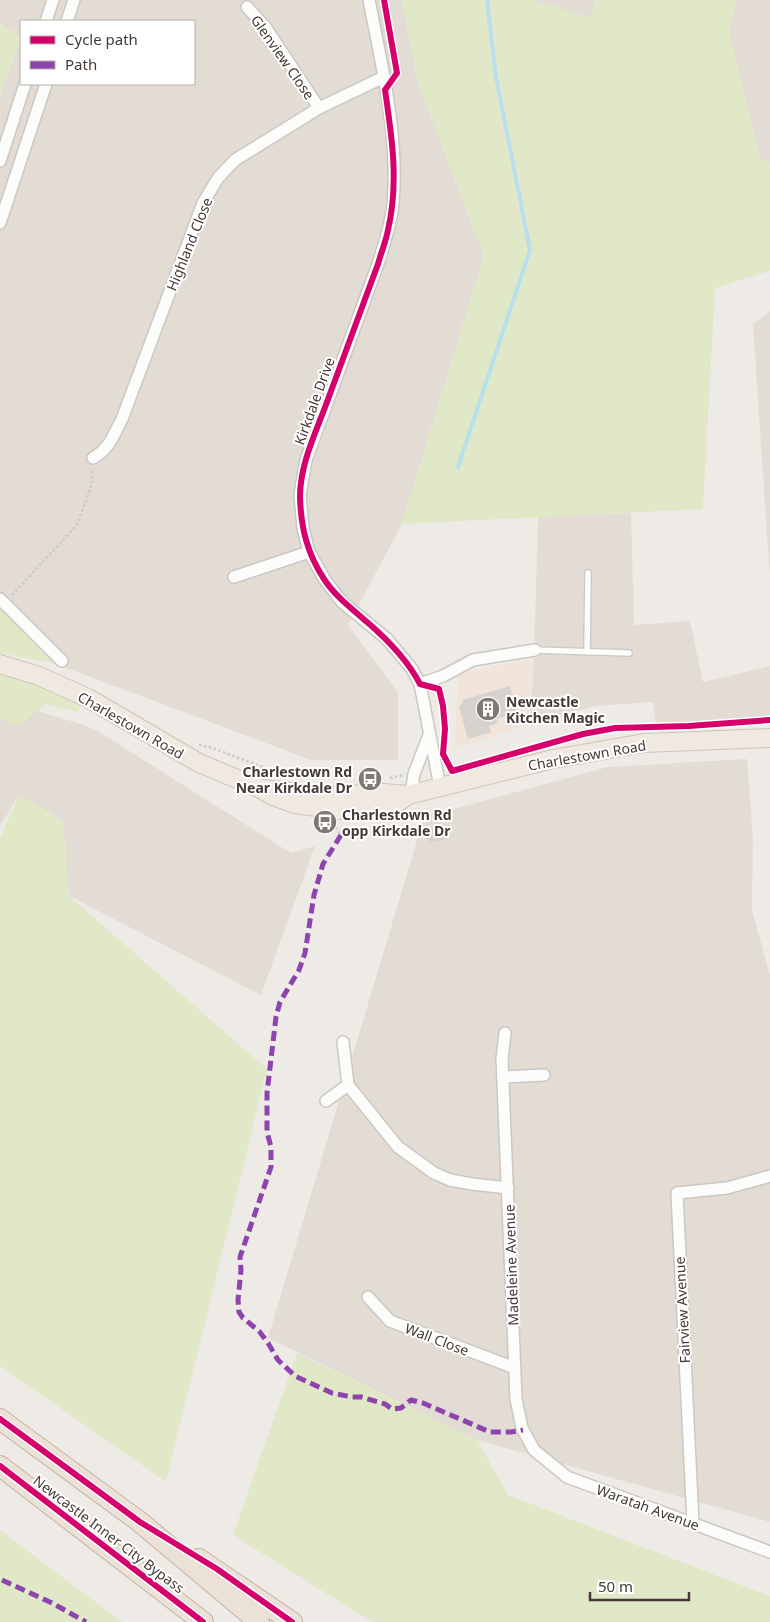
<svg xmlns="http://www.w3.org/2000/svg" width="770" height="1622" font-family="'Noto Sans',sans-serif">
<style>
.residential{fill:#e2dcd4;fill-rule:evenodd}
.commercial{fill:#f1e4d9}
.green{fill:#e0e8c7}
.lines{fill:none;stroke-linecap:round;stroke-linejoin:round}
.stream{stroke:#b7e0ec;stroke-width:4}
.building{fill:#d6d2ce}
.lane-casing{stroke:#cbc7c3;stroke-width:8}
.street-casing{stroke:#cbc7c3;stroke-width:14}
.primary-casing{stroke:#d0c3b4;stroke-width:20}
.highway-casing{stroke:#c5b3a3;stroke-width:22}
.path{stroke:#ccc9c6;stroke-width:2.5;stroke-dasharray:2.5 2.5;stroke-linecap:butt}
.lane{stroke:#fcfcfb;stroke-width:5.5}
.street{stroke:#fcfcfb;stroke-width:11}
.primary{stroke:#f0e9e2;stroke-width:18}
.highway{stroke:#ebe1d7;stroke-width:20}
.quiet{stroke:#8e44ad;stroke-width:5;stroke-dasharray:10 5;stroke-linecap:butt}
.cycleway-casing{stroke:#fff;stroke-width:9}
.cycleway{stroke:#d6006c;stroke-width:6}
.labels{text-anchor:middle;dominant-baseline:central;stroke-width:4;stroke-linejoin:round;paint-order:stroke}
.street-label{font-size:14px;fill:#433b34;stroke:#fff}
.poi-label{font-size:14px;font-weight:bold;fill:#433b34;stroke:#fff;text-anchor:start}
</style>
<rect width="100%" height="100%" fill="#eeebe7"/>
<g class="residential">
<path d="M0 0H402L418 83 484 256 402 524 348 625 398 692V760H311L53 663 0 606V95L21 38 0 23ZM21 21H194V84H21Z"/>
<polygon points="533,0 595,0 590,18"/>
<polygon points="737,0 770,0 770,164 760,159 729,31"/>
<polygon points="770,311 770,579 753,324"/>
<polygon points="631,513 634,625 690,621 703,682 770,666 770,716 656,724 653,702 596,706 530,724 534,658 538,517"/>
<polygon points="0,700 81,724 96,730 291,853 315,846 261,995 69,896 63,821 19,795 0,826"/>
<polygon points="747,759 753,838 752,910 770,975 770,1522 477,1440 268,1338 424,817 608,767"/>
</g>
<polygon class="commercial" points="534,658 530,724 454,749 459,673"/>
<g class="green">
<polygon points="402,0 533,0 590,18 595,0 737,0 729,31 760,159 770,164 770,271 715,288 703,509 402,524 484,256 418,83"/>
<polygon points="0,23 21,38 0,95"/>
<polygon points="0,606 53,663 0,653"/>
<polygon points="0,668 80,703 81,707 78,712 46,704 23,723 8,723 0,717"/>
<polygon points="19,795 63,821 69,896 267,1069 166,1482 0,1366 0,838"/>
<polygon points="297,1353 477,1440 508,1495 770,1596 770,1622 372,1622 233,1535"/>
<polygon points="0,1530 122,1622 0,1622"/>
</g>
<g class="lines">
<polyline class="stream" points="458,467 530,250 496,77 487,0"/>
</g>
<g class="building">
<polygon points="510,686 517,713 496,719 498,723 489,726 491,732 468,739 459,706 463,704 462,700"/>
<polygon points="445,827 448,839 429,843 426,831"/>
</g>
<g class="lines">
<g class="lane-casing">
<g id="lane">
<polyline points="535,650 629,653"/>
<polyline points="587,652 588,573"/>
</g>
</g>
<g class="street-casing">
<g id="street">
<path d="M369 0C382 67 399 136 393 204 391 225 384 244 378 264L306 460 300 495 303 528 309 552 325 580 342 602 387 639 412 669 420 684 440 787"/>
<polyline points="247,7 266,28 319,108"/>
<polyline points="46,21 53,0"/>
<polyline points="67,21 74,0"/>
<polyline points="0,161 25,84"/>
<polyline points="0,223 46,84"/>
<path d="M93 458C110 448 113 436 122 419L203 203 218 178 235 160 319 108 384 77"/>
<polyline points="234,577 309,552"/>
<polyline points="0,599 62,661"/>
<polyline points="420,684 443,676 473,660 535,650"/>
<polyline points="411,794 414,774 429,735"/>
<polyline points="505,1033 502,1059 516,1399 522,1428 534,1450 567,1477 770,1552"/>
<polyline points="343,1042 348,1085 398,1147 434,1173 450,1180 472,1184 508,1188"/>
<polyline points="503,1077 544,1075"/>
<polyline points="326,1101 348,1085"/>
<polyline points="368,1297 390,1321 515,1368"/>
<polyline points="693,1523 677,1193 727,1188 770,1176"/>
</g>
</g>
<g class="primary-casing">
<g id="primary">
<polyline points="0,664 39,676 88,698 199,763 261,789 273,796 295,804 338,810 380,808 391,807 408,795"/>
<polyline points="261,789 331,796 384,793 408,795 553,759 644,743 770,738"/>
</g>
</g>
<g class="highway-casing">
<g id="highway">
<polyline points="0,1419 140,1522 259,1622"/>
<polyline points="0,1466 203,1622"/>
<polyline points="199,1559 292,1622"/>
</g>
</g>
<g class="path">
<polyline points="12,595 77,525 92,484 92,468"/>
<polyline points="199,745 210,747 283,775"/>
<polyline points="390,778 403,775"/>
<polyline points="331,825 335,827 341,835"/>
</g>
<use href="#lane" class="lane"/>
<use href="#street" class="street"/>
<use href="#primary" class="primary"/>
<use href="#highway" class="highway"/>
<g class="quiet">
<polyline points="341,835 323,864 314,895 305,953 299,970 280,1002 276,1017 267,1093 267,1132 271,1147 271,1167 240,1257 241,1270 238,1300 239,1312 243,1318 259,1331 268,1343 278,1360 295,1376 332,1393 352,1397 361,1397 385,1404 392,1409 401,1408 411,1400 423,1403 490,1432 511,1432 523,1430"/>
<polyline points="2,1580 52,1603 86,1622"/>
</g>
<g class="cycleway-casing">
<g id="cycleway">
<path d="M384 0 397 73 385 90C392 137 399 183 388 230 386 241 381 253 378 264 361 310 344 356 327 402 316 432 300 464 300 497 301 528 307 553 324 579 335 596 351 608 367 622 388 640 407 659 420 684L439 689 443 706 445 729 443 754 452 771 583 734 615 728 689 726 770 720"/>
<polyline points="0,1419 140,1522 217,1569 292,1622"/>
<polyline points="0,1466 203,1622"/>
</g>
</g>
<use href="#cycleway" class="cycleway"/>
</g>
<defs>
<g id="building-disc" transform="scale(1.25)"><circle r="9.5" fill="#7f7973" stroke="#fff"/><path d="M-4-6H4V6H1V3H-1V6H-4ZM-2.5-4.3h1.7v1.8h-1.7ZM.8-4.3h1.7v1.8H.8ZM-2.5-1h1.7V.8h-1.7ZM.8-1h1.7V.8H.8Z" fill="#fff"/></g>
<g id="bus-disc" transform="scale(1.25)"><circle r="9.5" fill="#7f7973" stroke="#fff"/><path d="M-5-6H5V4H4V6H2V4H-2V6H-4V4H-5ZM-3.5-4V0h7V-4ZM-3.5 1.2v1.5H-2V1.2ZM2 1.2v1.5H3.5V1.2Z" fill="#fff"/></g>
</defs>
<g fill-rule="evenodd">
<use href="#building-disc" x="488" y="709"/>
<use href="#bus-disc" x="370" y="779"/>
<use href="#bus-disc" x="325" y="822"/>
</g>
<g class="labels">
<g class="street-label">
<text transform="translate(283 57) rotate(55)">Glenview Close</text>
<text transform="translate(189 244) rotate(-68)">Highland Close</text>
<text transform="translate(314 401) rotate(-70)">Kirkdale Drive</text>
<text transform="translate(131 725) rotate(30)">Charlestown Road</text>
<text transform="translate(587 755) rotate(-10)">Charlestown Road</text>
<text transform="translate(511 1265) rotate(-92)">Madeleine Avenue</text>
<text transform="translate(682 1310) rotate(-93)">Fairview Avenue</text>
<text transform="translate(437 1339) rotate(21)">Wall Close</text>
<text transform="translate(648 1507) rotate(20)">Waratah Avenue</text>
<text transform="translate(109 1534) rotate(37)">Newcastle Inner City Bypass</text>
</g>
<g class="poi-label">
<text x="506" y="701">Newcastle<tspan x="506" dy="16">Kitchen Magic</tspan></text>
<text x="352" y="771" text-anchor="end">Charlestown Rd<tspan x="352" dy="16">Near Kirkdale Dr</tspan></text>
<text x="342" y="814">Charlestown Rd<tspan x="342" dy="16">opp Kirkdale Dr</tspan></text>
</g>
</g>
<rect x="20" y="20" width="175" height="65" fill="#ffffff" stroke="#b4b1ae"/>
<rect x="30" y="36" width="25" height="8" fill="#d6006c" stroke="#b4b1ae"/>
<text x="65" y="45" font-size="15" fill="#433b34">Cycle path</text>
<rect x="30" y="61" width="25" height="8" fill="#8e44ad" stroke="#b4b1ae"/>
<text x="65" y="70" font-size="15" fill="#433b34">Path</text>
<path d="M590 1592v8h99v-8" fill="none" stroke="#433b34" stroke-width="2.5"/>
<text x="598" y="1592" font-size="15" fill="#433b34" stroke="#ffffff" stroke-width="4" paint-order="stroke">50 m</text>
</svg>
